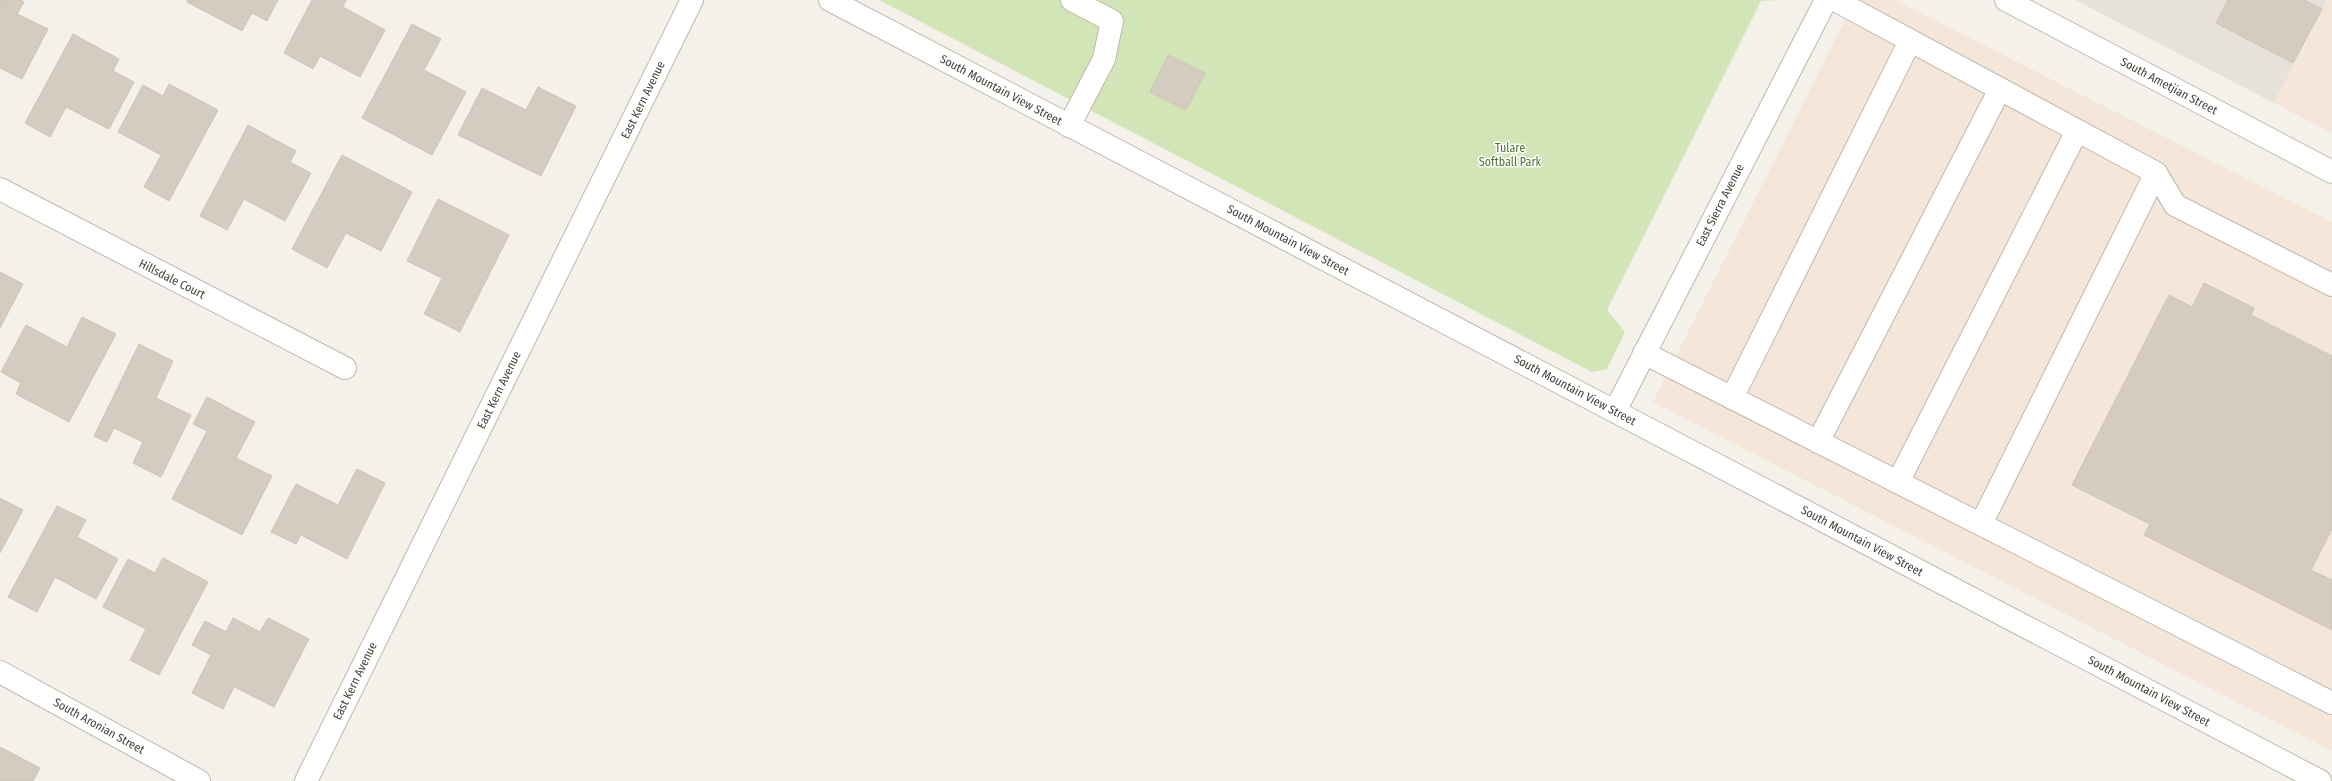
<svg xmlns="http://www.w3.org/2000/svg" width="2332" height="781" font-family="'Fira Sans Condensed',sans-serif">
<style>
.residential{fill:#e7e2d9}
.commercial{fill:#f4e6d8}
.green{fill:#d2e5b7}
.building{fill:#d5ccc1;stroke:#cfc3b4}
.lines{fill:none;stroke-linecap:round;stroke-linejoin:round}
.minor-casing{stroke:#bfb8ad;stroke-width:24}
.minor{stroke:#fff;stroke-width:22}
.labels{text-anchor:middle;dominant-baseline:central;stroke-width:3;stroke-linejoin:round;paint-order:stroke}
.street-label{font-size:12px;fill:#484139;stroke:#fff}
.park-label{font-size:12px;fill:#4e7630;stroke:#fff}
</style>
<rect width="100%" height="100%" fill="#f4f1ea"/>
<polygon class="residential" points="2075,0 2327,0 2274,103"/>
<g class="commercial">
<polygon points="1855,0 1895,0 2332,222 2332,751 1653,402"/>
<polygon points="2327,0 2332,0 2332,133 2274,103"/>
</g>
<polygon class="green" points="879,0 1781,0 1761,1 1607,310 1625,332 1607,369 1592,372"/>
<g class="building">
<polygon points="0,0 20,0 24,2 17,14 48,29 22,79 0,68"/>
<polygon points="188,0 278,0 267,21 252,13 242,31 187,2"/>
<polygon points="312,0 346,0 343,7 385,30 360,77 320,56 313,69 284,53"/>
<polygon points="2228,0 2304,0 2322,9 2293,63 2216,23"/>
<polygon points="412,24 441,39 424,70 466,92 432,155 362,118"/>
<polygon points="73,34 119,59 113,71 134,82 109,129 66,107 50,137 25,123"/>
<polygon points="1168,55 1205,73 1186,110 1150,92"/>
<polygon points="169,84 218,110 169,201 144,187 161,155 118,132 143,85 163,96"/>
<polygon points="538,87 576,106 541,176 458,135 482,88 526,110"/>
<polygon points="248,125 296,151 290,162 311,173 285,221 244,199 227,230 200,216"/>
<polygon points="342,155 412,192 381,251 346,233 327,268 292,249"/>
<polygon points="438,199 509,235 460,332 424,314 442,278 407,261"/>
<polygon points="0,272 23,284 0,328"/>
<polygon points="2204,283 2254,308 2251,315 2332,356 2332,529 2311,570 2332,580 2332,630 2144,535 2150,524 2072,485 2169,295 2192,307"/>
<polygon points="82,317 116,334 69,422 16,394 21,383 1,372 26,325 67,347"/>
<polygon points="139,344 173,361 156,398 191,415 161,477 133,463 143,442 114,428 107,442 94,436"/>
<polygon points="207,397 255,422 236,458 272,476 242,535 172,499 207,431 193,424"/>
<polygon points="357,469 385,483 347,559 301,535 296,544 271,532 296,484 338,505"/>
<polygon points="0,498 23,510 0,553"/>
<polygon points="57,506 86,520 77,537 118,559 96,599 55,577 37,612 8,597"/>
<polygon points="163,558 208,582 159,675 130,660 146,629 103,607 128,559 155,573"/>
<polygon points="233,618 260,632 268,618 309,639 274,707 234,687 223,709 192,693 211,655 192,645 205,621 226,632"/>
<polygon points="0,747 40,768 33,781 0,781"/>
</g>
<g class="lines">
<g class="minor-casing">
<g id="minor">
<polyline points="830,0 2320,781"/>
<polyline points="1835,0 2156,173 2175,205 2332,285"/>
<polyline points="2006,0 2332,172"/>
<polyline points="1069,126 1104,59 1112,21 1072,0"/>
<polyline points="0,189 345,368"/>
<polyline points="1644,353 2332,703"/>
<polyline points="1732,398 1910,41"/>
<polyline points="1615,411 1826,0"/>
<polyline points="1818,442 2000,89"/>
<polyline points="1898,482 2077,131"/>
<polyline points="1981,524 2156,173"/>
<polyline points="0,672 199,781"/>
<polyline points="306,781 692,0"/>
</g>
</g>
<use href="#minor" class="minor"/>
</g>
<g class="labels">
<g class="street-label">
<text transform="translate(2169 86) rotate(28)">South Ametjian Street</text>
<text transform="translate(1001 90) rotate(28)">South Mountain View Street</text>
<text transform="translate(643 100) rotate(-64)">East Kern Avenue</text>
<text transform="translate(1720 205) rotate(-63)">East Sierra Avenue</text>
<text transform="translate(1288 240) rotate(28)">South Mountain View Street</text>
<text transform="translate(172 279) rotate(27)">Hillsdale Court</text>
<text transform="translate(499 390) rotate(-64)">East Kern Avenue</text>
<text transform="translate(1575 390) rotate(28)">South Mountain View Street</text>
<text transform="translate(1862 541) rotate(28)">South Mountain View Street</text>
<text transform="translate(355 681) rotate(-64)">East Kern Avenue</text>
<text transform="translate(2149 691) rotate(28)">South Mountain View Street</text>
<text transform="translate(99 726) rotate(29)">South Aronian Street</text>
</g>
<g class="park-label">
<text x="1510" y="148">Tulare<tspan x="1510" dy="14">Softball Park</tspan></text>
</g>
</g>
</svg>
